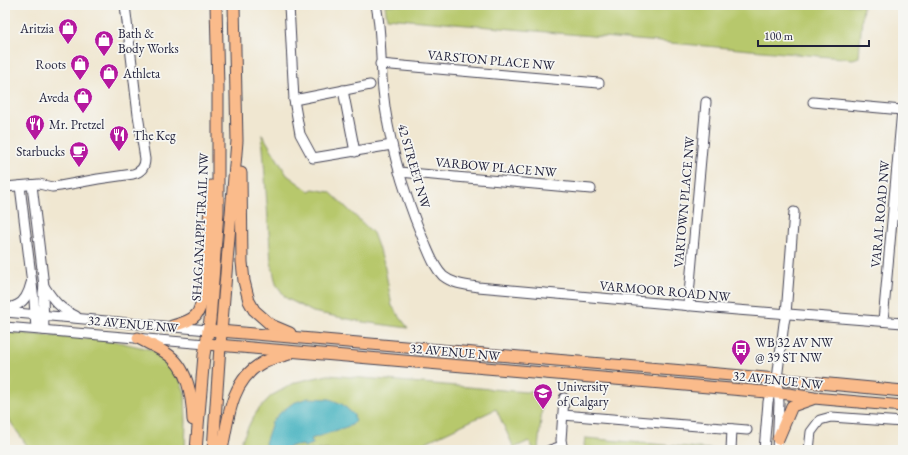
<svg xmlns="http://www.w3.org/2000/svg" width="908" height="455" font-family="'EB Garamond',serif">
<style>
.green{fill:#b7c86c;stroke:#6c7554}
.water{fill:#44b2c0;stroke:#336a7e}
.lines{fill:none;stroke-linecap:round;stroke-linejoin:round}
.minor-casing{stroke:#414052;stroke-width:11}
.major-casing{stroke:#414052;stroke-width:13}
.minor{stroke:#fff;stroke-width:9}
.major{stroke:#fabb8b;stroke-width:11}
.labels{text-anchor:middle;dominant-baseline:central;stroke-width:3.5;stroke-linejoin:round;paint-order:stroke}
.poi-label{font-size:13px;fill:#22223b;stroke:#f6f6f2;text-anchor:start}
.street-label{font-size:13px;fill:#22223b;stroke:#f6f6f2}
</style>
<rect width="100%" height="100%" fill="#f6f6f2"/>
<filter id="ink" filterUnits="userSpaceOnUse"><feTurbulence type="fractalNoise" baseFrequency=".025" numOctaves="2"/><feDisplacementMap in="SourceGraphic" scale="8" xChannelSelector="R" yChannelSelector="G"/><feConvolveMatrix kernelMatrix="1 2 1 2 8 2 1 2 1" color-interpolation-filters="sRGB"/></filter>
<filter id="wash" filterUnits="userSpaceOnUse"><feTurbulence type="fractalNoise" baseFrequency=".012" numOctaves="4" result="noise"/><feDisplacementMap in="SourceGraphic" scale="16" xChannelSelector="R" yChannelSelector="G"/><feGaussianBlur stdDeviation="0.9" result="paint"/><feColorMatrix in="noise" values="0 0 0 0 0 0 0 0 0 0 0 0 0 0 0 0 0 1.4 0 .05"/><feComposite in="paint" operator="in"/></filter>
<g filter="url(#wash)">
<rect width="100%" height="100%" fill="#f0e7d1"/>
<g class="green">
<polygon points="385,5 863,5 859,57 853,59 387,18"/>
<polygon points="262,134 287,175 309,191 313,189 330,192 373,233 384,263 392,306 408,328 363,322 313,312 286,298 276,284 271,262"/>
<polygon points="5,332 114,341 153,350 164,357 177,372 185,393 186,421 185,450 30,450 5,414"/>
<polygon points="328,375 526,392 544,387 538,450 533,448 529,441 514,448 496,409 409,450 240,450 242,440 251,421 258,410 271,396 296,382"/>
<polygon points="585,438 721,450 586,450 584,445"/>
</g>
<polygon class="water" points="308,398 330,399 342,404 354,415 355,421 352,425 311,439 313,444 304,447 303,445 297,446 296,445 279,450 267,449 265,443 272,422 281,412 293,403"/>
</g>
<g filter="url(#ink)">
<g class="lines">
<g class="minor-casing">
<g id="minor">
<polyline points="289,5 294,100 300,134 313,158 392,145"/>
<path d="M376 5C382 33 380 62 383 90 388 141 403 191 423 239 429 252 433 266 443 276 453 284 465 285 478 287L737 310 903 323"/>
<polyline points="380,64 599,83"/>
<polyline points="343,90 355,152"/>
<polyline points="294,100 370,85"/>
<polyline points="813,102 902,110"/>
<polyline points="399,172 591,189"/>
<polyline points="32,185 44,286 43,293 44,330"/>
<polyline points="20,186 34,300 36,329"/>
<path d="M5 187 39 184 52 187 60 186 98 179 133 174C141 172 145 167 145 159L138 115 125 5"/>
<polyline points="893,215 903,216"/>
<path d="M44 286C54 301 59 308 76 316"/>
<polyline points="688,306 706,102"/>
<path d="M5 310C9 308 13 307 17 305 26 301 29 291 31 283"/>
<polyline points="5,312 208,330"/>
<polyline points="883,321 902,110 903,110"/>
<polyline points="5,327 206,344"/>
<polyline points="563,415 747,430"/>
<polyline points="550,450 562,446"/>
<polyline points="563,450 561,440 564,398"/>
<polyline points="731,450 732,429"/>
<polyline points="764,450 768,402 770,393 777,379 784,323 786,314 794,212"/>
<polyline points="777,450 779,403 778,388"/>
<polyline points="809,450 811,432 820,420 831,417 903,422"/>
</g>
</g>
<g class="major-casing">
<g id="major">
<polyline points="241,173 242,262 244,281 249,301 254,310 271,325 290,333"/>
<path d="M172 326C180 324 191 321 196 315 205 304 205 274 206 260 208 236 210 211 211 186"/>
<polyline points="208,330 777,379 903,391"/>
<path d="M138 338C147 343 157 347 166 353 188 367 192 396 193 420"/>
<polyline points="206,344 789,394 814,398 903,406"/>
<polyline points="778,439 792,406 812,399"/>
<polyline points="196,450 204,355 210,320 212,294 218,212 218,88 216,5"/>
<polyline points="213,450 220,346 237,141 234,5"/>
<path d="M222 450C228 419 231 380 262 363 270 358 280 357 289 354"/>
</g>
</g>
<use href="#minor" class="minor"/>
<use href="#major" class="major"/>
</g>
</g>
<defs>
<g id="shop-pin" transform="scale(1)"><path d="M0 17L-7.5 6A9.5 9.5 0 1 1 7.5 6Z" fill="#b5179e" stroke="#f6f6f2"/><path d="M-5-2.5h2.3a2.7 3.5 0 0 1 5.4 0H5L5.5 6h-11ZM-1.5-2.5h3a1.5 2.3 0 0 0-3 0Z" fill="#fff"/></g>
<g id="restaurant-pin" transform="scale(1)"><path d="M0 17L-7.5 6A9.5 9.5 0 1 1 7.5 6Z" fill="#b5179e" stroke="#f6f6f2"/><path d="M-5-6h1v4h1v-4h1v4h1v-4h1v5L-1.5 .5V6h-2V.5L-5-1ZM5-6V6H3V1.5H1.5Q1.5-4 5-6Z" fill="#fff"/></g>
<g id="cafe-pin" transform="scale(1)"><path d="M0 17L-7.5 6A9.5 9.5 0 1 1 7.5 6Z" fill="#b5179e" stroke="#f6f6f2"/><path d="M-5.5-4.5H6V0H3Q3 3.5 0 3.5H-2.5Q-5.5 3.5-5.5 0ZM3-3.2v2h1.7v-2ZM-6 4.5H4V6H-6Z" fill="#fff"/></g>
<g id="bus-pin" transform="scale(1)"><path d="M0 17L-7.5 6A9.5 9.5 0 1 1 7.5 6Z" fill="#b5179e" stroke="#f6f6f2"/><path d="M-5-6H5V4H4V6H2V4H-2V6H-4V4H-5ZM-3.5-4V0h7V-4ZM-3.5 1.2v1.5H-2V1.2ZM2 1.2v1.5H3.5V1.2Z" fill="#fff"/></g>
<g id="university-pin" transform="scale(1)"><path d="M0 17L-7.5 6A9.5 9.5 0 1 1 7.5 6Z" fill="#b5179e" stroke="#f6f6f2"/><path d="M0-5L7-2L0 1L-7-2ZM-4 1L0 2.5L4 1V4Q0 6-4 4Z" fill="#fff"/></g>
</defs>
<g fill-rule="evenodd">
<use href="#shop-pin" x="68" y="28"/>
<use href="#shop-pin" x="104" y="40"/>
<use href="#shop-pin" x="80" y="64"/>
<use href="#shop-pin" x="109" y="73"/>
<use href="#shop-pin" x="83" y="97"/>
<use href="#restaurant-pin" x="35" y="124"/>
<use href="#restaurant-pin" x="119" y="135"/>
<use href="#cafe-pin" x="79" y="151"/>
<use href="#bus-pin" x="741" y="349"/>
<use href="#university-pin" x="543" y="393"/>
</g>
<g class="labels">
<g class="poi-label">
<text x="54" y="28" text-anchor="end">Aritzia</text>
<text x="118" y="33">Bath &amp;<tspan x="118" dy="15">Body Works</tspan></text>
<text x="66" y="64" text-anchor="end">Roots</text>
<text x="123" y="73">Athleta</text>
<text x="69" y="97" text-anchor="end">Aveda</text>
<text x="49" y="124">Mr. Pretzel</text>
<text x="133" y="135">The Keg</text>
<text x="65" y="151" text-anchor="end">Starbucks</text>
<text x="755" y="342">WB 32 AV NW<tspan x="755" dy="15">@ 39 ST NW</tspan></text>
<text x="557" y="386">University<tspan x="557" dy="15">of Calgary</tspan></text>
</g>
<g class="street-label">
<text transform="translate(491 60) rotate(5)">VARSTON PLACE NW</text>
<text transform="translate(414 166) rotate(74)">42 STREET NW</text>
<text transform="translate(496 167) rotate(5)">VARBOW PLACE NW</text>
<text transform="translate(684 202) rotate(-85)">VARTOWN PLACE NW</text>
<text transform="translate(880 214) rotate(-85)">VARAL ROAD NW</text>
<text transform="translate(200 227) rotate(-87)">SHAGANAPPI TRAIL NW</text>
<text transform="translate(665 291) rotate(5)">VARMOOR ROAD NW</text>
<text transform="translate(133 324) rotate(5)">32 AVENUE NW</text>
<text transform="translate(455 352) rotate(5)">32 AVENUE NW</text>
<text transform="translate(778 380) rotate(6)">32 AVENUE NW</text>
</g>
</g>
<rect width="908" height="455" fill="none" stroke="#f6f6f2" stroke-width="20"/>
<path d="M758 40v6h111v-6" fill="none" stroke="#22223b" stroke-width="2"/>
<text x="764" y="40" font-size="12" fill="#22223b" stroke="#f6f6f2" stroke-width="3" paint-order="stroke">100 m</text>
</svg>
